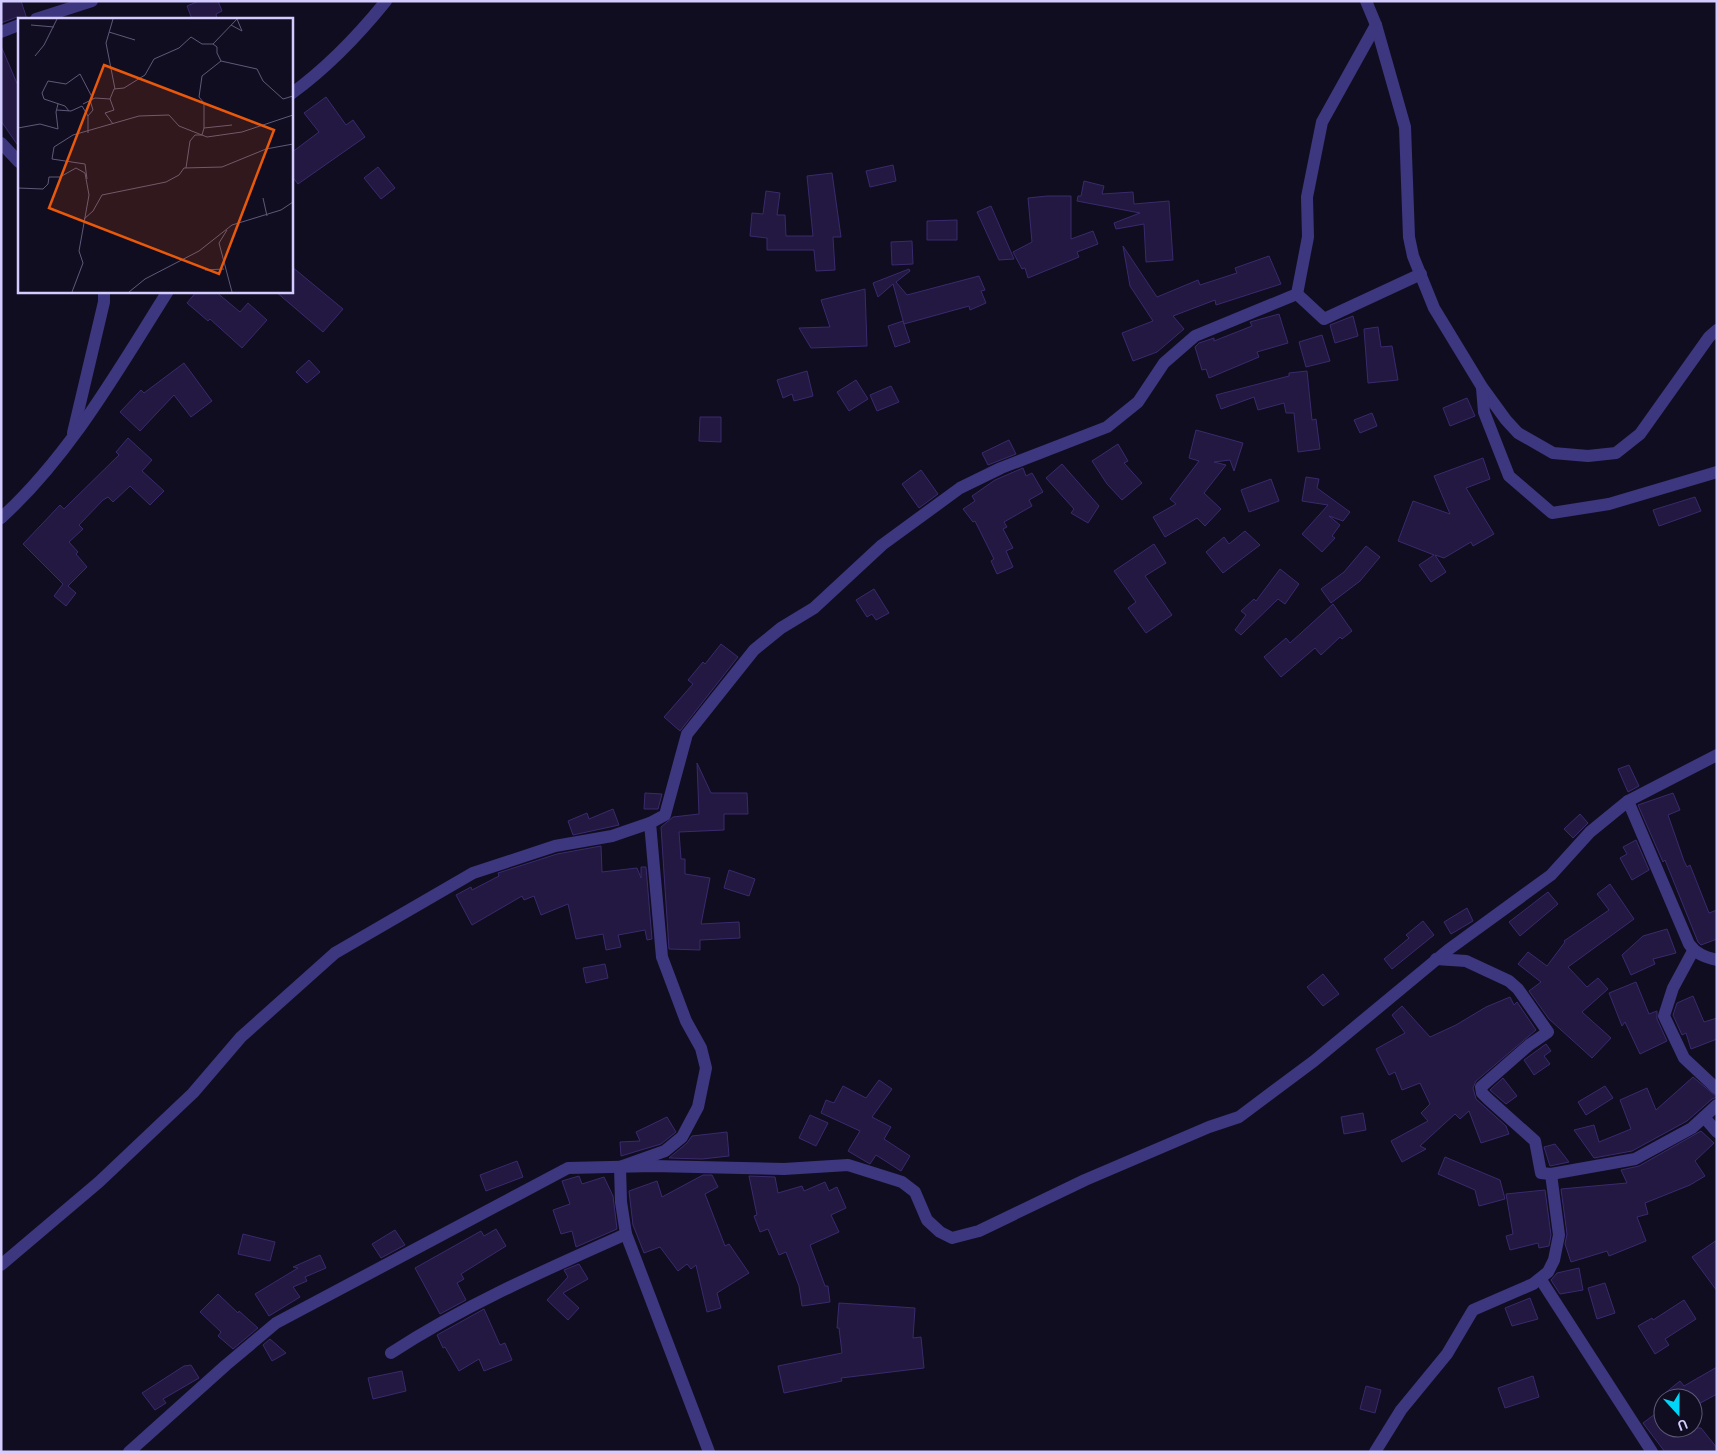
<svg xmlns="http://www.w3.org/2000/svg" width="1718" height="1453" font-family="'Space Grotesk',sans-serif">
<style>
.building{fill:#221841;stroke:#3a2a6d}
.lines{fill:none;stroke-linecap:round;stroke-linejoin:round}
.minor{stroke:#3d3780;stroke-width:12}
.inset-road{fill:none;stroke:#5f5979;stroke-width:1}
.view{fill:#e8590c;fill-opacity:0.15;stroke:#e8590c;stroke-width:2.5}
.inset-edge{fill:none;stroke:#d4ccff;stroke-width:2.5}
</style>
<rect width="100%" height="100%" fill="#110d20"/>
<g class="building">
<polygon points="1,1 21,1 27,19 17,17 1,23"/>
<polygon points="199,1 218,1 222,11 216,14 217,19 192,19 187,6"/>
<polygon points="1,46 19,88 19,147 1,121"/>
<polygon points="326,97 346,125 353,120 365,137 298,184 291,175 291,153 319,132 304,113"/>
<polygon points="893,165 896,181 870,187 866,171"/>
<polygon points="378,167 395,188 381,199 364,178"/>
<polygon points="832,173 841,237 833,237 835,270 816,271 814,250 767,250 767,238 750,236 752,213 763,214 766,191 780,193 777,215 785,215 786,236 813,236 807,176"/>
<polygon points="1084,181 1104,186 1102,194 1133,192 1134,204 1169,201 1173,260 1146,262 1144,224 1116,229 1114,223 1140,213 1077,201 1078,196 1081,196"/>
<polygon points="1047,196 1071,196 1071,239 1093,231 1098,244 1077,252 1079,257 1028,278 1025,268 1022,269 1013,252 1032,242 1028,198"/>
<polygon points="991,206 1014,259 999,260 977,212"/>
<polygon points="957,220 957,240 927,240 927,221"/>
<polygon points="912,241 913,264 892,265 891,242"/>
<polygon points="1123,246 1157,297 1198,280 1200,285 1237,273 1235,268 1269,256 1281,284 1216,305 1215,300 1173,316 1184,329 1157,352 1133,361 1122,333 1153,321 1130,286"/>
<polygon points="291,266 343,309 323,332 275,291 291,291"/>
<polygon points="909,269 910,271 896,282 907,295 979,276 985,290 981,291 986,303 970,310 969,306 904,324 910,342 895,347 888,326 903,321 904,324 893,284 878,297 873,283"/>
<polygon points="865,289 867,346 811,348 799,328 830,327 821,300"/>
<polygon points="197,291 215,291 240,312 248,303 267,320 242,348 210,319 208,321 187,303"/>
<polygon points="1279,314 1288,343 1257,352 1259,357 1209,378 1206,369 1202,370 1195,347 1199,343 1214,338 1214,341 1252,326 1250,322"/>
<polygon points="1353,316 1358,336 1335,343 1330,325"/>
<polygon points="1378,327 1381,347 1392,346 1398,380 1368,383 1364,329"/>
<polygon points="1322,335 1330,361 1306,367 1299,342"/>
<polygon points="309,360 320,372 307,383 296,372"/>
<polygon points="184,363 212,401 191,417 174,395 140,431 120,412 141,390 144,393"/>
<polygon points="807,371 813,396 794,401 792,394 783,398 777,380"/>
<polygon points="1307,371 1312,420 1316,419 1320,449 1298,452 1294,413 1286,413 1284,403 1258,410 1254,397 1221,409 1216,395 1289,376 1289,373"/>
<polygon points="856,380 868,399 849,411 837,392"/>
<polygon points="891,386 899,402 877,411 870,395"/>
<polygon points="1467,398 1475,416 1450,426 1443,408"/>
<polygon points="1372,413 1377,426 1360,433 1354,420"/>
<polygon points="700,417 721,417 721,442 699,441"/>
<polygon points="1196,430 1243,443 1234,471 1230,460 1214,462 1226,465 1204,493 1221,509 1205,526 1197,518 1165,537 1153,517 1176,504 1170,499 1199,461 1189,458"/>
<polygon points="128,438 152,460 142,471 164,491 150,505 130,486 113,502 108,497 103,500 79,525 83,529 69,542 78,552 76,554 87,567 68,586 76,593 66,606 54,596 63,584 23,544 60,505 64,509 119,455 116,452"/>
<polygon points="1009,440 1016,454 988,465 982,453"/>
<polygon points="1118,444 1128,461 1124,463 1142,483 1122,500 1107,484 1092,461"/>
<polygon points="1483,458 1490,479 1466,488 1494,534 1473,546 1471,542 1444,558 1435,555 1446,572 1431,582 1419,565 1434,555 1398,541 1413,501 1450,514 1434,476"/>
<polygon points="1062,464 1099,506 1088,523 1071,513 1074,509 1046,478"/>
<polygon points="1023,468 1026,476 1032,473 1043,492 1029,500 1032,506 1004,522 1007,527 1003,529 1013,548 1006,551 1013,567 997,574 991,561 994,559 975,521 973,522 963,509 975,501 972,496 995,480"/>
<polygon points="921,470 938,494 919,508 902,484"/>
<polygon points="1306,477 1319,479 1317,488 1350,512 1343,521 1329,516 1340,525 1332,536 1335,538 1322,552 1302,534 1328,505 1302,501"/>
<polygon points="1271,479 1279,501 1249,512 1241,490"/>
<polygon points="1695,497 1701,511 1659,526 1653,510"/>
<polygon points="1245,531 1260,545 1223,573 1206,552 1224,537 1229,544"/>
<polygon points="1154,544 1166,563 1145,576 1172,615 1146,633 1128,608 1136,602 1114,571"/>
<polygon points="1366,546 1380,557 1360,581 1331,603 1321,589 1344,572"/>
<polygon points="1280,569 1299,584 1285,604 1278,599 1241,635 1235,630 1246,615 1241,611 1254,599 1256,601"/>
<polygon points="874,589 889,613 876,620 872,614 867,617 856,600"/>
<polygon points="1333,604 1352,631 1342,639 1340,637 1321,655 1315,648 1281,677 1264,657 1286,638 1290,643"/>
<polygon points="721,644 738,657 680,731 664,717 693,684 688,680 703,662 705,664"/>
<polygon points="697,763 711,793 747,793 748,814 724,814 724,830 679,832 681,859 685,859 685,874 710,878 701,924 739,922 740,938 700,940 700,950 669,949 661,827 673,817 699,814"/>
<polygon points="1629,765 1639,786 1628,792 1618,769"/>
<polygon points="645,793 662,794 658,809 644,809"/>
<polygon points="1673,793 1680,810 1668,815 1684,861 1687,867 1690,865 1709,913 1717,910 1717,939 1701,945 1698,942 1665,860 1663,862 1638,805"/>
<polygon points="613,809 619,825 573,835 568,821 587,813 589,819"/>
<polygon points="1580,814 1588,823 1573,838 1564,829"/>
<polygon points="1636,840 1649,870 1632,880 1620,858 1627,854 1623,847"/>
<polygon points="601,846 602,872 637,868 641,878 641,867 646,867 652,939 647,940 645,930 618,935 621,947 606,950 603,934 576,939 568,904 541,915 534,896 524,900 522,896 472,925 456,895 471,887 472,890 499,876 498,873 557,854"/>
<polygon points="729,870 755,879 749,896 724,888"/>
<polygon points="1610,884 1634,919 1568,967 1587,987 1598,978 1608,989 1582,1012 1611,1038 1592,1058 1549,1019 1529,991 1541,982 1518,964 1528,952 1547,966 1565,942 1564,941 1609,910 1597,894"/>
<polygon points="1548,892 1558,904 1520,936 1509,922"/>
<polygon points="1467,908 1473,921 1451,934 1444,922"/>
<polygon points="1423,921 1434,935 1392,969 1384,959 1409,938 1406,935"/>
<polygon points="1667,929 1676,953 1653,959 1655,964 1631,975 1622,955 1643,936"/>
<polygon points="605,964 608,978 586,983 583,968"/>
<polygon points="1323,974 1339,994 1323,1006 1307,987"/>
<polygon points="1636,982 1649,1014 1657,1011 1657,1019 1667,1041 1640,1054 1625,1022 1622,1026 1609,993"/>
<polygon points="1693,996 1704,1022 1717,1018 1717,1039 1691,1049 1686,1033 1682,1035 1673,1015 1677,1003"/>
<polygon points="1510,997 1514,1005 1517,1002 1536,1030 1476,1081 1473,1088 1476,1099 1506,1126 1509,1134 1481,1143 1469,1111 1460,1119 1455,1114 1420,1146 1426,1149 1402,1162 1391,1141 1428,1121 1421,1113 1430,1104 1420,1083 1402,1090 1395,1072 1389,1075 1376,1049 1405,1033 1392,1015 1402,1006 1430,1037 1456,1025 1486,1007"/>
<polygon points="1546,1044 1551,1051 1544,1056 1550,1064 1534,1075 1524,1060"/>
<polygon points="1693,1077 1717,1097 1712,1099 1687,1121 1632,1151 1594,1158 1574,1130 1594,1125 1599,1142 1631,1129 1620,1100 1647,1088 1656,1110"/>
<polygon points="1503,1078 1517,1096 1506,1104 1490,1090"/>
<polygon points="879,1080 892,1089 872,1117 891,1127 884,1139 910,1156 901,1171 876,1155 870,1164 848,1151 860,1131 821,1113 826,1100 834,1103 843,1086 866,1098"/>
<polygon points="1605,1086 1613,1098 1586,1115 1578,1102"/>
<polygon points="1363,1113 1366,1130 1344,1134 1341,1117"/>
<polygon points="810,1115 828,1123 816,1146 799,1138"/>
<polygon points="667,1117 676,1132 661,1144 621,1156 620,1142 640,1141 636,1132"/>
<polygon points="1701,1131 1714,1143 1695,1161 1705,1176 1690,1185 1645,1203 1648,1214 1637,1217 1646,1241 1609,1256 1607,1251 1571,1262 1565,1244 1567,1234 1561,1189 1627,1183 1621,1170 1639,1166"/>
<polygon points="727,1132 729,1156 702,1159 669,1158 687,1143 692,1136"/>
<polygon points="1555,1144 1569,1162 1550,1166 1544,1147"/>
<polygon points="1445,1157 1500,1180 1505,1199 1479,1206 1475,1190 1438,1174"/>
<polygon points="517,1161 523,1177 486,1191 480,1175"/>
<polygon points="703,1175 712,1175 718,1187 705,1194 725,1246 729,1244 749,1273 717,1293 721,1308 707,1312 696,1265 691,1269 687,1264 678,1271 660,1247 644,1253 633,1225 629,1191 657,1181 662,1197"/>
<polygon points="579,1176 582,1184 604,1177 613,1196 617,1229 576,1247 572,1231 561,1234 553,1210 570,1204 562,1181"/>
<polygon points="749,1176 775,1177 778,1193 802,1186 804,1191 825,1182 829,1191 837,1187 846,1208 831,1215 839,1232 810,1245 825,1286 828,1286 830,1302 802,1306 799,1286 786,1252 779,1255 768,1229 760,1232 754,1216 757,1215"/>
<polygon points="1545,1190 1551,1235 1549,1246 1539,1248 1538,1243 1510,1250 1506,1236 1513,1234 1506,1194"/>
<polygon points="496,1229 506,1246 461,1274 464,1279 457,1283 466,1300 440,1314 415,1268 481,1231 484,1236"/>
<polygon points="395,1230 405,1245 381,1258 372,1244"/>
<polygon points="243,1234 275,1242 270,1261 238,1254"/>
<polygon points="1717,1240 1717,1291 1692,1257"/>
<polygon points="320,1255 326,1268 305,1277 307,1281 293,1287 300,1297 269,1316 255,1294 298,1268 293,1267"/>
<polygon points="579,1264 588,1279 563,1293 579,1308 568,1320 547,1300 568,1277 564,1270"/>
<polygon points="1579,1268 1583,1290 1560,1294 1551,1280 1557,1273"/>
<polygon points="1605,1283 1615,1313 1597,1319 1588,1288"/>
<polygon points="218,1294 238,1313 239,1311 258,1328 233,1349 218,1336 221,1332 200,1312"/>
<polygon points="1530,1298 1538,1319 1512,1326 1505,1308"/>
<polygon points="1684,1300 1696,1319 1665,1339 1669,1345 1655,1354 1638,1326 1652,1318 1653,1320"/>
<polygon points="839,1303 915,1308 913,1338 921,1337 924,1368 841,1378 842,1381 784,1393 778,1366 842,1353 839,1328 837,1328"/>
<polygon points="484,1309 500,1345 505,1343 512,1360 484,1371 479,1359 459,1371 445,1347 443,1348 437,1335"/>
<polygon points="270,1339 286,1353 272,1361 263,1345"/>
<polygon points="191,1365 199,1378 163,1399 166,1403 155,1410 142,1393 184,1366"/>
<polygon points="1717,1367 1717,1394 1693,1407 1693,1398 1659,1398 1680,1381 1684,1386"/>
<polygon points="402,1371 406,1391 373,1399 368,1378"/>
<polygon points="1533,1376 1539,1397 1505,1408 1498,1388"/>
<polygon points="1366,1386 1381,1390 1375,1413 1360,1409"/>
<polygon points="1663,1408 1663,1428 1701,1428 1717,1448 1717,1452 1665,1452 1643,1423"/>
</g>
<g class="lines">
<g class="minor">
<polyline points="1366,1 1376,25 1405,127 1409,237 1413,256 1434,308 1482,387 1506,420 1518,433 1553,453 1588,456 1616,453 1640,434 1709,337 1717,330"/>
<polyline points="36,19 92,1"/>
<polyline points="1,32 19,25"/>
<path d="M291 94C328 67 357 37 386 1"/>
<polyline points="1,143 19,162"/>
<polyline points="1297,294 1324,319 1421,274"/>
<polyline points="1482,388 1484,412 1509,476 1552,513 1609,504 1717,472"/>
<polyline points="73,433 104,302 104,291"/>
<path d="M1 518C71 454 118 370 168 291"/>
<path d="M1628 801 1689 944C1696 954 1705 957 1717 960"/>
<polyline points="650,823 662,957 686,1021 701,1048 706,1068 698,1107 682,1137 665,1151 620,1167 621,1202 626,1234 709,1452"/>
<polyline points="1693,951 1673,988 1664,1016 1684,1058 1717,1089"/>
<polyline points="1436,959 1466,961 1509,981 1518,989 1548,1032 1529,1045 1481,1087 1482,1093 1488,1099 1535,1141 1541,1173 1551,1174"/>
<polyline points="1704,1117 1717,1132"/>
<polyline points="1,1265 99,1182 193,1093 241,1037 335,953 473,873 555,846 612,836 650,823 665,815 687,734 754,650 781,628 814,608 882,545 960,488 1001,468 1107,427 1138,402 1164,363 1195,336 1297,294 1308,237 1307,197 1322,122 1376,25"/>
<polyline points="1541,1280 1652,1452"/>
<path d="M391 1353C465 1305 545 1270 626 1234"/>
<polyline points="129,1452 226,1365 276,1323 568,1168 653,1166 784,1169 848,1165 902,1182 915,1192 927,1220 940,1232 952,1238 979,1231 1085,1180 1209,1127 1239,1117 1314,1061 1448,950 1551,875 1590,832 1628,801 1717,755"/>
<polyline points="1375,1452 1401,1410 1447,1354 1473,1310 1533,1284 1548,1272 1554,1260 1559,1235 1551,1174 1635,1159 1692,1128 1717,1105"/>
</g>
</g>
<g transform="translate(18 18)">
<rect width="275" height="275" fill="#110d20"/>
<path class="inset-road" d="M95 1 88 25 97 71M13 7 36 9M213 7 224 13 219 1M91 14 117 22M17 38 26 27 39 1M203 43 239 51 245 63 265 81 275 78M92 81 96 92 87 95 95 106M65 86 77 80 92 81 96 71 106 70 127 57 136 41 161 30 173 19 184 26H195M39 92 53 93 64 88 70 98V115M51 93 47 88 26 81 24 75 30 63 48 66 62 56 75 81M70 98 75 92 72 82M0 110 22 106 40 111 38 94 40 86M186 110 214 107M168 150 172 123 177 117H184L186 110V85L181 79 184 58 203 43 199 35V29L195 26 219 1M69 161 67 146 34 141 36 129 55 117 121 98 151 97 161 108 189 119 224 114 275 97M0 170 25 171 30 166 31 159H42L58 150 67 155 71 177 61 233 65 245 54 274M245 180 249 198M66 201 75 193 84 177 148 164 161 157 166 150 204 149 248 131 275 126M209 212 201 225 214 274M187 252 206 251M111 274 127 261 181 233 214 207 263 192 275 184"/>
<path class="view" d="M86 47 256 112 201 256 31 190Z"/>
<rect width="275" height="275" class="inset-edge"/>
</g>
<rect width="1718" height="1453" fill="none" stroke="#d4ccff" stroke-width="5"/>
<g transform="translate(1678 1413) rotate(159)"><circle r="24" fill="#110d20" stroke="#5f5979"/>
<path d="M0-4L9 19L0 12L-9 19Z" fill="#00d5f7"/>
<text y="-8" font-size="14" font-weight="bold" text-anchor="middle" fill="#d4ccff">U</text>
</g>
</svg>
